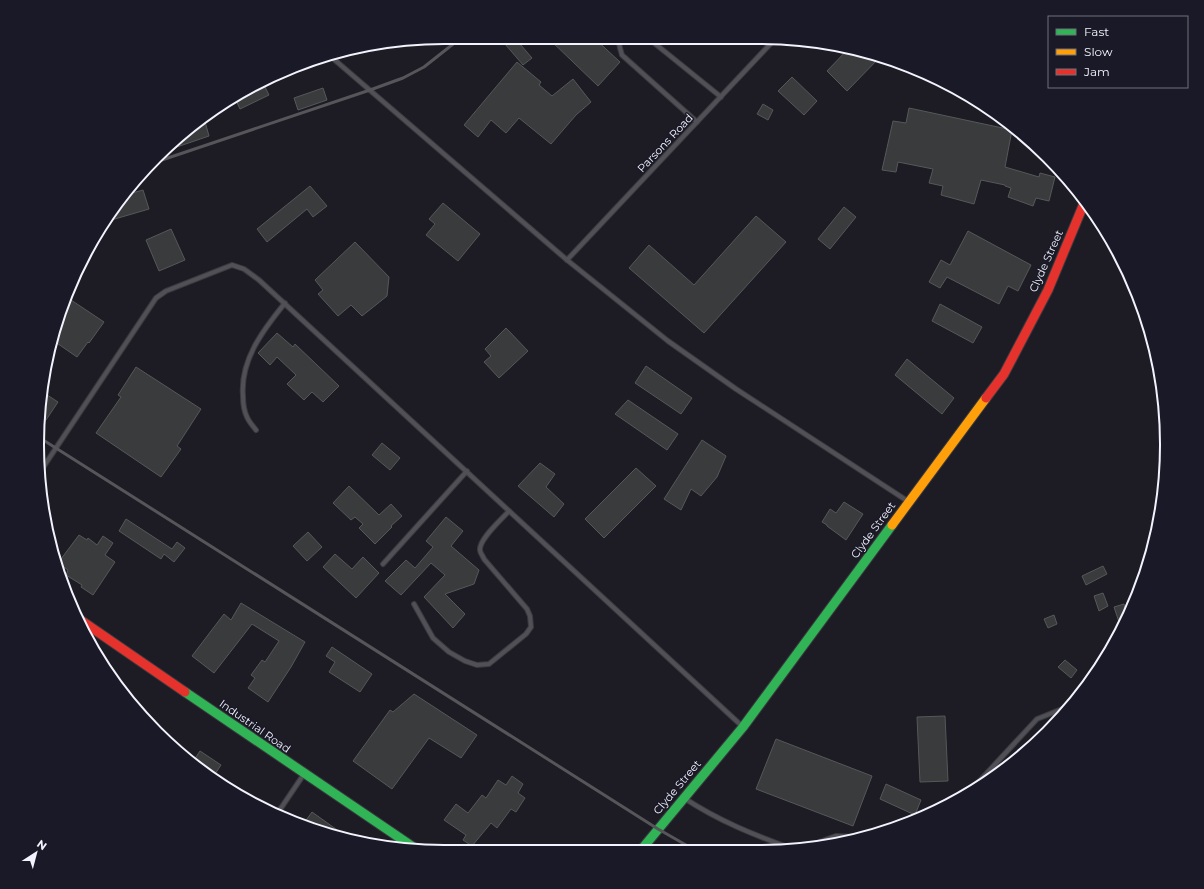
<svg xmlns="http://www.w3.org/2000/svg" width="1204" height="889" font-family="Montserrat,sans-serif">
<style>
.building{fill:#393b3c;stroke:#555859}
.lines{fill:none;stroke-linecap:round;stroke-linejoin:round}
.lane-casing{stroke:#3a3a40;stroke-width:6}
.fast-casing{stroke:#3a3a40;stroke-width:11}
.slow-casing{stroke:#3a3a40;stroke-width:11}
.jam-casing{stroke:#3a3a40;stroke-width:11}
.lane{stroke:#515057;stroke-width:4}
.fast{stroke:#30b455;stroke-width:9}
.slow{stroke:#ff9f0a;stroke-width:9}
.jam{stroke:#e5322d;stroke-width:9}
.rail{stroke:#55555a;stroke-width:3}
.labels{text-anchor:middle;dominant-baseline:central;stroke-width:3;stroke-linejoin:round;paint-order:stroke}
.street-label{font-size:11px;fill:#f3f3fd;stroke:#1a1927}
.rim{fill:none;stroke:#f3f3fd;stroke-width:2}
</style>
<rect width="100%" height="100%" fill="#1d1c24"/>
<g class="building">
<polygon points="499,37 514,37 532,58 523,65"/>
<polygon points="547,37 593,37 620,62 598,86"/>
<polygon points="849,48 865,51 881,56 847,91 827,71"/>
<polygon points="517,62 541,82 539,85 552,96 573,79 591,102 576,115 551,144 519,118 506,133 491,120 478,137 464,125"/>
<polygon points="792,77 817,101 804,115 778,91"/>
<polygon points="262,81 269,95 240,109 234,96"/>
<polygon points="323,88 327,100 298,110 294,98"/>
<polygon points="763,104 773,110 768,120 757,114"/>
<polygon points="909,108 1012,130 1005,167 1039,177 1040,173 1055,177 1049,201 1036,198 1033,206 1008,197 1011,188 1005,186 1005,185 981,180 974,204 941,195 943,186 929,183 933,169 898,162 896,172 882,170 893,121 906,123"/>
<polygon points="204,118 209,136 168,150"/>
<polygon points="310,186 327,206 313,217 307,209 267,242 257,229"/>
<polygon points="143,190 149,209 108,221 125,195"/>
<polygon points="443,203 480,234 458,261 426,235 435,224 429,219"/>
<polygon points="844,207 856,217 830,249 818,239"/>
<polygon points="756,216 786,242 704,333 629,268 649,245 694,285"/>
<polygon points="171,229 185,260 159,271 146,240"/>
<polygon points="968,231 1031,265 1018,291 1008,286 999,304 947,277 940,288 929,282 941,260 950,265"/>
<polygon points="355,242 389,277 387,296 362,316 351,305 338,316 318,294 323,290 315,280"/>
<polygon points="71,300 104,322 89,343 88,342 77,357 51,339 59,318"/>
<polygon points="940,304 982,327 973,343 932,321"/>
<polygon points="506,328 528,351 499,378 484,362 491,356 485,349"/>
<polygon points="277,333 293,347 295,344 339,386 323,402 312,392 304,400 287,384 296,375 277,357 270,365 258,353"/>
<polygon points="907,359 954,398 942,414 895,375"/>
<polygon points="646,366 692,398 681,414 635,383"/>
<polygon points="136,367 201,409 177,446 181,449 161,477 96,433 121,397 118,395"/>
<polygon points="41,391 58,402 46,420 41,417"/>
<polygon points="628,400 678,434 667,450 615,414"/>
<polygon points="702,440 726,456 717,477 701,496 691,489 681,510 664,499"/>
<polygon points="382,443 400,458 390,470 372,455"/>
<polygon points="540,463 555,474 546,487 564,504 554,517 518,486"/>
<polygon points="636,468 656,486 604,538 585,519"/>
<polygon points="349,486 379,515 391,504 402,516 391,526 392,527 375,544 359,528 363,524 355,517 351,520 333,503"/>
<polygon points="844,502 863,514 846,540 827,526 827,525 822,522 830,509 836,513"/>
<polygon points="446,517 463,531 451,546 479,570 474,584 445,594 465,614 453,628 424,597 445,575 431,563 401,595 385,581 406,560 415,568 433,547 426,541"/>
<polygon points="126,519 172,549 177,542 185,548 174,562 164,554 161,559 119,531"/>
<polygon points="308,532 322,547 307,561 293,546"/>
<polygon points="79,535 87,540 88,538 97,545 103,536 113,543 105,555 115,562 93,595 81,587 82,585 66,575 68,570 58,563"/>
<polygon points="335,554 352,569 363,557 379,573 356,598 323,567"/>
<polygon points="1103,566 1107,574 1086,585 1082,576"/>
<polygon points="1103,593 1108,606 1099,611 1094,596"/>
<polygon points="241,603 305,642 291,667 268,702 248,688 255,678 251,675 262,660 265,662 279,641 252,624 214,673 192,656 224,614 231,620"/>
<polygon points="1124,604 1127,616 1125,620 1119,622 1114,607"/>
<polygon points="1054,615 1057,624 1048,628 1044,619"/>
<polygon points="332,647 372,674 360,692 329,672 335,662 326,656"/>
<polygon points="1065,660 1077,670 1071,678 1058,667"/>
<polygon points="414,694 477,735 461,758 429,738 392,789 353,761 390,710 393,712"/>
<polygon points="945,716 948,781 920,782 917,717"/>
<polygon points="776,739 872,776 853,826 756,789"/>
<polygon points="200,751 221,765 213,777 192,763"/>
<polygon points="512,776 523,784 518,793 525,798 516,812 511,809 497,828 491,823 472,846 463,840 466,835 444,820 456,804 468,813 482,795 486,798 498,780 506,785"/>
<polygon points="886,784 921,800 915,815 880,799"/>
<polygon points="312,812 347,837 314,830 304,823"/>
</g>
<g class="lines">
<g class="lane-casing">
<g id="lane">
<polyline points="618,37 620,48 622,55 697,122"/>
<polyline points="648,38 721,97"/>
<polyline points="329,55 567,260 668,341 736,389 909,502"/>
<polyline points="567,260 776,38"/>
<path d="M256 430C253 426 249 422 247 417 244 411 243 404 243 396 240 360 263 330 285 303"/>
<polyline points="40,472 156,298 166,291 232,265 244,269 259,280 743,727"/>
<polyline points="383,564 467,471"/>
<path d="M414 604 433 638 449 652 465 661 477 665 489 664 526 634 531 627 530 616 527 609 484 559C483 556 480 553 480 550 479 539 502 519 509 511"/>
<polyline points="973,788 1037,719 1072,705"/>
<path d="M684 798C719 821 754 835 793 849"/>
<polyline points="277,814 304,774"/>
<polyline points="800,849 836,836 856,837"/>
</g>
</g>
<g class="fast-casing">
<g id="fast">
<polyline points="185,692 419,851"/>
<polyline points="641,850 743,727 892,525"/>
</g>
</g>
<g class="slow-casing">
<polyline id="slow" points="892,525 986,398"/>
</g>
<g class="jam-casing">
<g id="jam">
<polyline points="986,398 1004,374 1048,290 1085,201"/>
<polyline points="79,619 185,692"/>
</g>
</g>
<use href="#lane" class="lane"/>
<use href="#fast" class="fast"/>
<use href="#slow" class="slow"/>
<use href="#jam" class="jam"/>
<g class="rail">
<polyline points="153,163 370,90 403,78 424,67 462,37"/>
<polyline points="40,438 658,829 693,849"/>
</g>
</g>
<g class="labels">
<g class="street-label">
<text transform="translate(665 143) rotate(-47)">Parsons Road</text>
<text transform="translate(1046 261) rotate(-66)">Clyde Street</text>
<text transform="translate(873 530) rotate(-54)">Clyde Street</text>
<text transform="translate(255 726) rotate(35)">Industrial Road</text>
<text transform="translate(677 787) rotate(-50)">Clyde Street</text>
</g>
</g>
<path d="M0 0H1204V889H0ZM444 44H760A400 400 0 0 1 1160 444V445A400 400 0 0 1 760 845H444A400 400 0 0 1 44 445V444A400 400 0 0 1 444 44Z" fill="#1a1927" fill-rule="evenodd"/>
<path class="rim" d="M444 44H760A400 400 0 0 1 1160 444V445A400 400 0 0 1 760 845H444A400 400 0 0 1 44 445V444A400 400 0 0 1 444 44Z"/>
<rect x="1048" y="16" width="140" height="72" fill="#1a1927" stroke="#71707d"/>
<rect x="1056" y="29" width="20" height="6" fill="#30b455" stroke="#71707d"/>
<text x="1084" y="36" font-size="12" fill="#f3f3fd">Fast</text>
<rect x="1056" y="49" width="20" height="6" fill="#ff9f0a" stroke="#71707d"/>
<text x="1084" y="56" font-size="12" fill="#f3f3fd">Slow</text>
<rect x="1056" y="69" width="20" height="6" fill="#e5322d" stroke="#71707d"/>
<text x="1084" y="76" font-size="12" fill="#f3f3fd">Jam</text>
<g transform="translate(36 853) rotate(36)" stroke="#1a1927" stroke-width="3" paint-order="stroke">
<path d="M0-3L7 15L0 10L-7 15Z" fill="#f3f3fd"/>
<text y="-6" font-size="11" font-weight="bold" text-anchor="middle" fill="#f3f3fd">N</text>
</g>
</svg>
